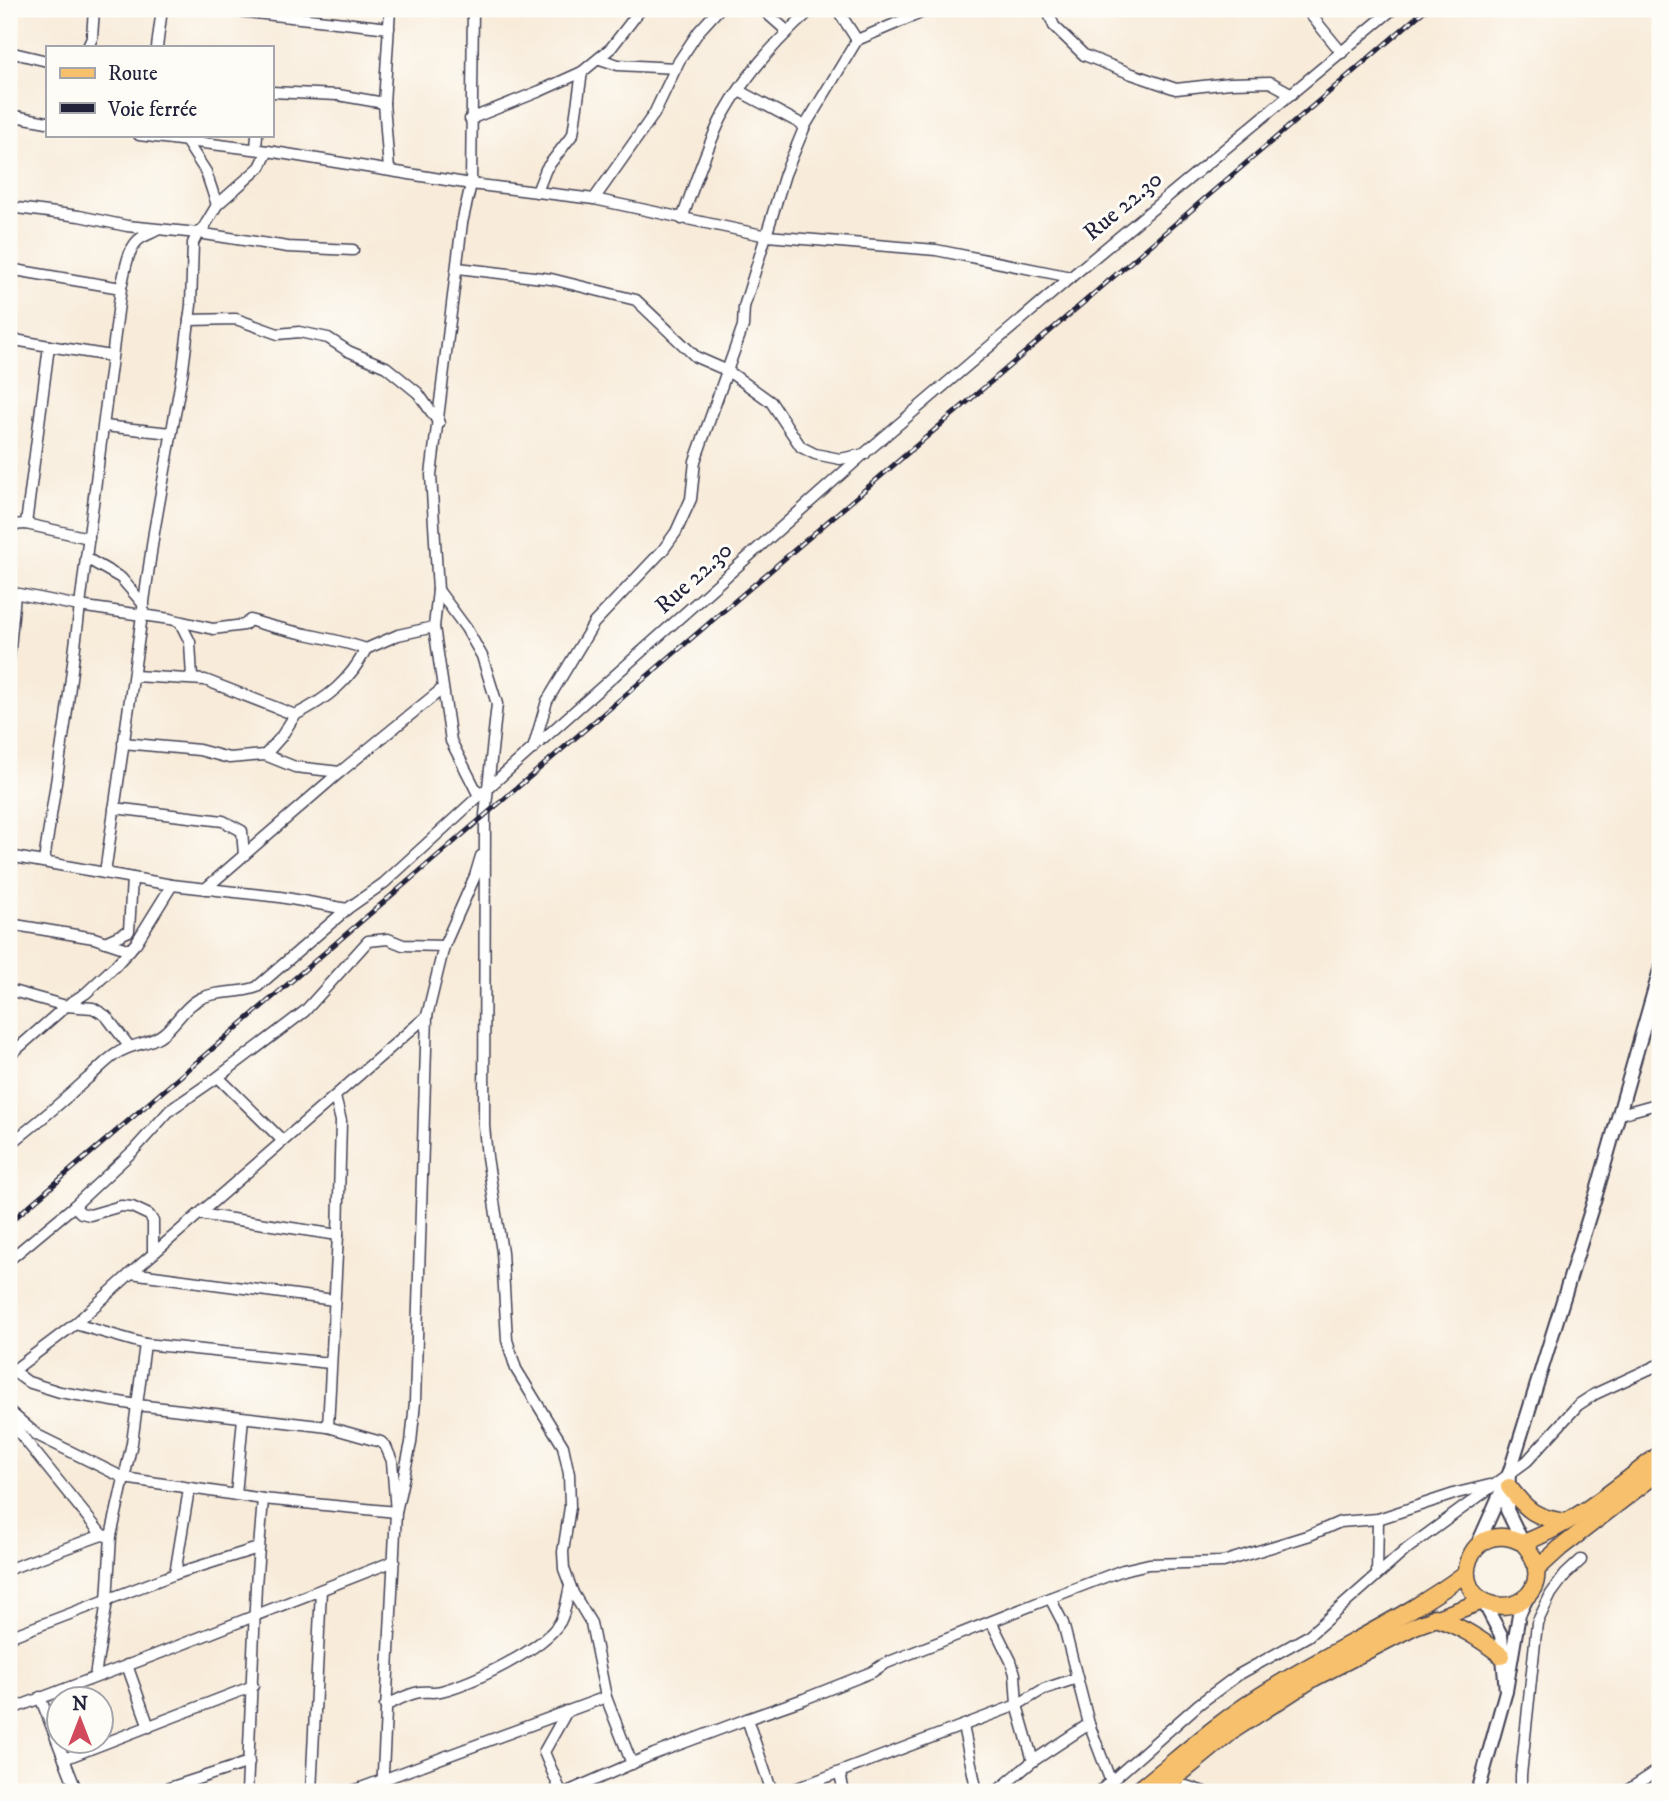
<svg xmlns="http://www.w3.org/2000/svg" width="1669" height="1801" font-family="'IM FELL DW Pica',serif">
<style>
.lines{fill:none;stroke-linecap:round;stroke-linejoin:round}
.minor-casing{stroke:#424053;stroke-width:13}
.tertiary-casing{stroke:#424053;stroke-width:16}
.primary-casing{stroke:#424053;stroke-width:19}
.minor{stroke:#fff;stroke-width:10}
.tertiary{stroke:#fff;stroke-width:12}
.primary{stroke:#f7c06c;stroke-width:16}
.rail-casing{stroke:#22223b;stroke-width:5}
.rail{stroke:#fdfcf7;stroke-width:2.5;stroke-dasharray:8;stroke-linecap:butt}
.labels{text-anchor:middle;dominant-baseline:central;stroke-width:6;stroke-linejoin:round;paint-order:stroke}
.street-label{font-size:24px;fill:#22223b;stroke:#fdfcf7}
</style>
<rect width="100%" height="100%" fill="#fdfcf7"/>
<filter id="ink" filterUnits="userSpaceOnUse"><feTurbulence type="fractalNoise" baseFrequency=".0143" numOctaves="2"/><feDisplacementMap in="SourceGraphic" scale="14" xChannelSelector="R" yChannelSelector="G"/><feConvolveMatrix kernelMatrix="1 2 1 2 8 2 1 2 1" color-interpolation-filters="sRGB"/></filter>
<filter id="wash" filterUnits="userSpaceOnUse"><feTurbulence type="fractalNoise" baseFrequency=".00686" numOctaves="4" result="noise"/><feDisplacementMap in="SourceGraphic" scale="28" xChannelSelector="R" yChannelSelector="G"/><feGaussianBlur stdDeviation="1.57" result="paint"/><feColorMatrix in="noise" values="0 0 0 0 0 0 0 0 0 0 0 0 0 0 0 0 0 1.4 0 .05"/><feComposite in="paint" operator="in"/></filter>
<g filter="url(#wash)">
<rect width="100%" height="100%" fill="#f8ebd9"/>
</g>
<g filter="url(#ink)">
<g class="lines">
<g class="minor-casing">
<g id="minor">
<polyline points="219,9 389,28"/>
<polyline points="473,9 471,184 462,223 431,475 438,590 434,627 451,741 479,796"/>
<polyline points="762,9 787,31"/>
<polyline points="837,9 857,40"/>
<polyline points="1047,9 1054,26 1084,55 1132,74 1176,89 1230,83 1270,82 1292,94"/>
<polyline points="1306,9 1342,53"/>
<polyline points="88,47 92,38 94,9"/>
<polyline points="157,47 162,9"/>
<polyline points="9,52 47,61"/>
<polyline points="600,59 618,65 676,68"/>
<polyline points="739,91 805,126"/>
<polyline points="271,92 338,95 384,103"/>
<polyline points="9,115 47,122"/>
<polyline points="470,119 540,91 582,72 611,48 641,9"/>
<polyline points="139,135 268,151 471,184 594,199 767,236 936,250 1071,277"/>
<polyline points="186,141 206,172 217,205"/>
<polyline points="256,149 257,135"/>
<polyline points="389,170 384,103 390,9"/>
<polyline points="537,192 546,169 573,134 582,72"/>
<polyline points="594,199 654,114 679,61 699,31 719,9"/>
<polyline points="9,207 79,216 127,226 198,233 288,247 353,250"/>
<path d="M682 219C694 185 706 149 722 117 744 77 778 39 812 9"/>
<polyline points="458,268 551,279 636,300 696,357 728,371 771,402 801,447 815,454 840,459 865,454"/>
<polyline points="9,269 121,288 86,558 121,578 144,605"/>
<path d="M121 288C125 273 127 247 141 238 146 235 152 233 157 230"/>
<polyline points="189,320 236,319 278,334 299,332 328,338 348,351 386,367 418,393 439,423"/>
<polyline points="9,339 49,346"/>
<polyline points="104,426 171,433"/>
<polyline points="26,524 89,538"/>
<polyline points="9,525 26,524 49,346 111,356"/>
<polyline points="438,590 466,628 482,656 497,704 485,815 484,1126 487,1157 502,1252 507,1340 516,1369 563,1446 569,1474 570,1507 563,1552 564,1569 573,1593 591,1623 606,1697 632,1764"/>
<path d="M9 592 79 606 170 619 213 629 244 625 250 620C288 633 328 636 366 649 350 681 327 699 295 715"/>
<polyline points="180,622 190,642 192,678"/>
<polyline points="366,649 398,635 434,627"/>
<polyline points="9,659 15,594"/>
<polyline points="134,676 205,680 295,715 281,737 265,755"/>
<polyline points="123,743 199,750 229,758 265,755 295,767 340,772"/>
<polyline points="533,749 547,701 594,623 663,550 676,532 691,499 695,461 743,326 744,307 785,174 805,126 857,40 930,9"/>
<polyline points="114,808 223,821 242,831 244,855"/>
<polyline points="9,856 172,885 280,897 347,909"/>
<polyline points="44,861 66,718 86,558"/>
<polyline points="105,873 154,532 183,369 191,305 193,243 198,233 204,227 217,205 260,167 268,151"/>
<polyline points="205,889 340,772 442,689"/>
<polyline points="9,924 94,938 130,950"/>
<polyline points="105,942 129,931 132,878"/>
<polyline points="9,990 66,1006 93,1008 106,1016 129,1046"/>
<polyline points="9,1056 66,1006 86,993 115,966 136,943 172,885"/>
<polyline points="218,1077 283,1141"/>
<polyline points="1620,1114 1660,1103"/>
<path d="M9 1145C36 1124 62 1102 87 1079 97 1071 105 1061 116 1054 131 1043 150 1045 164 1033 178 1021 187 1003 204 997 222 990 240 994 257 987L347 909 384 883 479 796 865 453 1071 277 1393 9"/>
<polyline points="74,1206 81,1213 90,1215 121,1206 132,1207 149,1215 153,1221 153,1254"/>
<polyline points="199,1214 338,1235"/>
<polyline points="9,1260 74,1206 133,1151 170,1110 218,1077 305,1011 368,941 388,939 403,945 444,946"/>
<polyline points="131,1273 334,1300"/>
<polyline points="75,1324 145,1344 330,1363"/>
<polyline points="13,1371 28,1382 60,1392 137,1405 328,1427 381,1442 386,1447 392,1461 396,1512 382,1792"/>
<polyline points="10,1373 75,1324 131,1273 427,1016"/>
<polyline points="9,1411 37,1435 124,1478 263,1499 396,1512 411,1443 415,1402 427,1016 444,946 475,876 481,856"/>
<polyline points="9,1420 102,1535"/>
<polyline points="328,1427 338,1235 341,1121 335,1097"/>
<polyline points="236,1495 243,1418"/>
<polyline points="9,1569 102,1535 107,1536"/>
<polyline points="175,1574 189,1489"/>
<polyline points="1377,1575 1378,1519"/>
<polyline points="1050,1598 1123,1570 1149,1564 1223,1562 1310,1535 1340,1522 1378,1519 1457,1493 1490,1485"/>
<polyline points="992,1623 1011,1661 1015,1674 1017,1705 1033,1761"/>
<polyline points="9,1637 175,1574 258,1548"/>
<polyline points="127,1665 149,1727"/>
<polyline points="95,1676 107,1601 111,1536 132,1443 145,1344"/>
<polyline points="40,1697 77,1792"/>
<path d="M385 1706C396 1701 407 1694 420 1692 427 1691 434 1693 441 1691 472 1683 543 1650 560 1622 566 1611 567 1598 570 1586"/>
<polyline points="9,1710 155,1655 394,1561"/>
<polyline points="747,1719 804,1699 872,1672 884,1664 1050,1598 1063,1623 1089,1724 1111,1782"/>
<polyline points="963,1726 977,1792"/>
<polyline points="64,1759 253,1686"/>
<polyline points="840,1774 844,1792"/>
<polyline points="1186,1786 1204,1792"/>
<polyline points="157,1792 249,1762"/>
<polyline points="247,1792 256,1585 263,1499"/>
<polyline points="311,1792 321,1590"/>
<polyline points="350,1792 606,1697"/>
<polyline points="561,1792 544,1752 567,1711"/>
<polyline points="567,1792 654,1754 747,1719 772,1792"/>
<polyline points="787,1792 1017,1705 1044,1689 1077,1678"/>
<polyline points="996,1792 1033,1761 1089,1724"/>
<polyline points="1099,1792 1199,1704 1238,1675 1308,1636 1408,1548 1527,1461 1578,1405 1595,1394 1660,1364"/>
<polyline points="1521,1792 1521,1775 1537,1623 1551,1594 1565,1575 1581,1560"/>
<polyline points="1625,1792 1660,1769"/>
</g>
</g>
<g class="tertiary-casing">
<g id="tertiary">
<polyline points="1509,1474 1597,1191 1660,970"/>
<polyline points="1477,1546 1509,1474 1507,1510 1523,1543"/>
<polyline points="1483,1601 1501,1635 1506,1691 1519,1614 1528,1596"/>
<polyline points="1478,1792 1506,1691"/>
</g>
</g>
<g class="primary-casing">
<g id="primary">
<path d="M1509 1487C1527 1511 1536 1518 1566 1522"/>
<path d="M1523 1543C1539 1560 1543 1586 1522 1600 1514 1605 1504 1607 1495 1605 1444 1595 1468 1514 1523 1543 1574 1524 1618 1487 1660 1454"/>
<polyline points="1537,1569 1560,1548 1660,1471"/>
<path d="M1434 1617C1461 1627 1480 1638 1502 1656"/>
<path d="M1136 1792C1178 1759 1218 1722 1263 1694 1330 1651 1403 1620 1466 1573"/>
<polyline points="1158,1792 1235,1729 1314,1678 1415,1626 1483,1601"/>
</g>
</g>
<use href="#minor" class="minor"/>
<use href="#tertiary" class="tertiary"/>
<use href="#primary" class="primary"/>
<g class="rail-casing">
<polyline id="rail" points="9,1223 1426,9"/>
</g>
<use href="#rail" class="rail"/>
</g>
</g>
<g class="labels">
<g class="street-label">
<text transform="translate(1123 206) rotate(-40)">Rue 22.30</text>
<text transform="translate(694 578) rotate(-42)">Rue 22.30</text>
</g>
</g>
<rect width="1669" height="1801" fill="none" stroke="#fdfcf7" stroke-width="35"/>
<rect x="46" y="46" width="228" height="91" fill="#fdfcf7" stroke="#a5a5ac" stroke-width="2"/>
<rect x="60" y="68" width="35" height="10" fill="#f7c06c" stroke="#a5a5ac" stroke-width="2"/>
<text x="108" y="80" font-size="21" fill="#22223b">Route</text>
<rect x="60" y="103" width="35" height="10" fill="#22223b" stroke="#a5a5ac" stroke-width="2"/>
<text x="108" y="116" font-size="21" fill="#22223b">Voie ferrée</text>
<g transform="translate(80 1720)"><circle r="33" fill="#fdfcf7" stroke="#a5a5ac" stroke-width="2"/>
<path d="M0-5L12 26L0 18L-12 26Z" fill="#d1495b"/>
<text y="-10" font-size="19" font-weight="bold" text-anchor="middle" fill="#22223b">N</text>
</g>
</svg>
